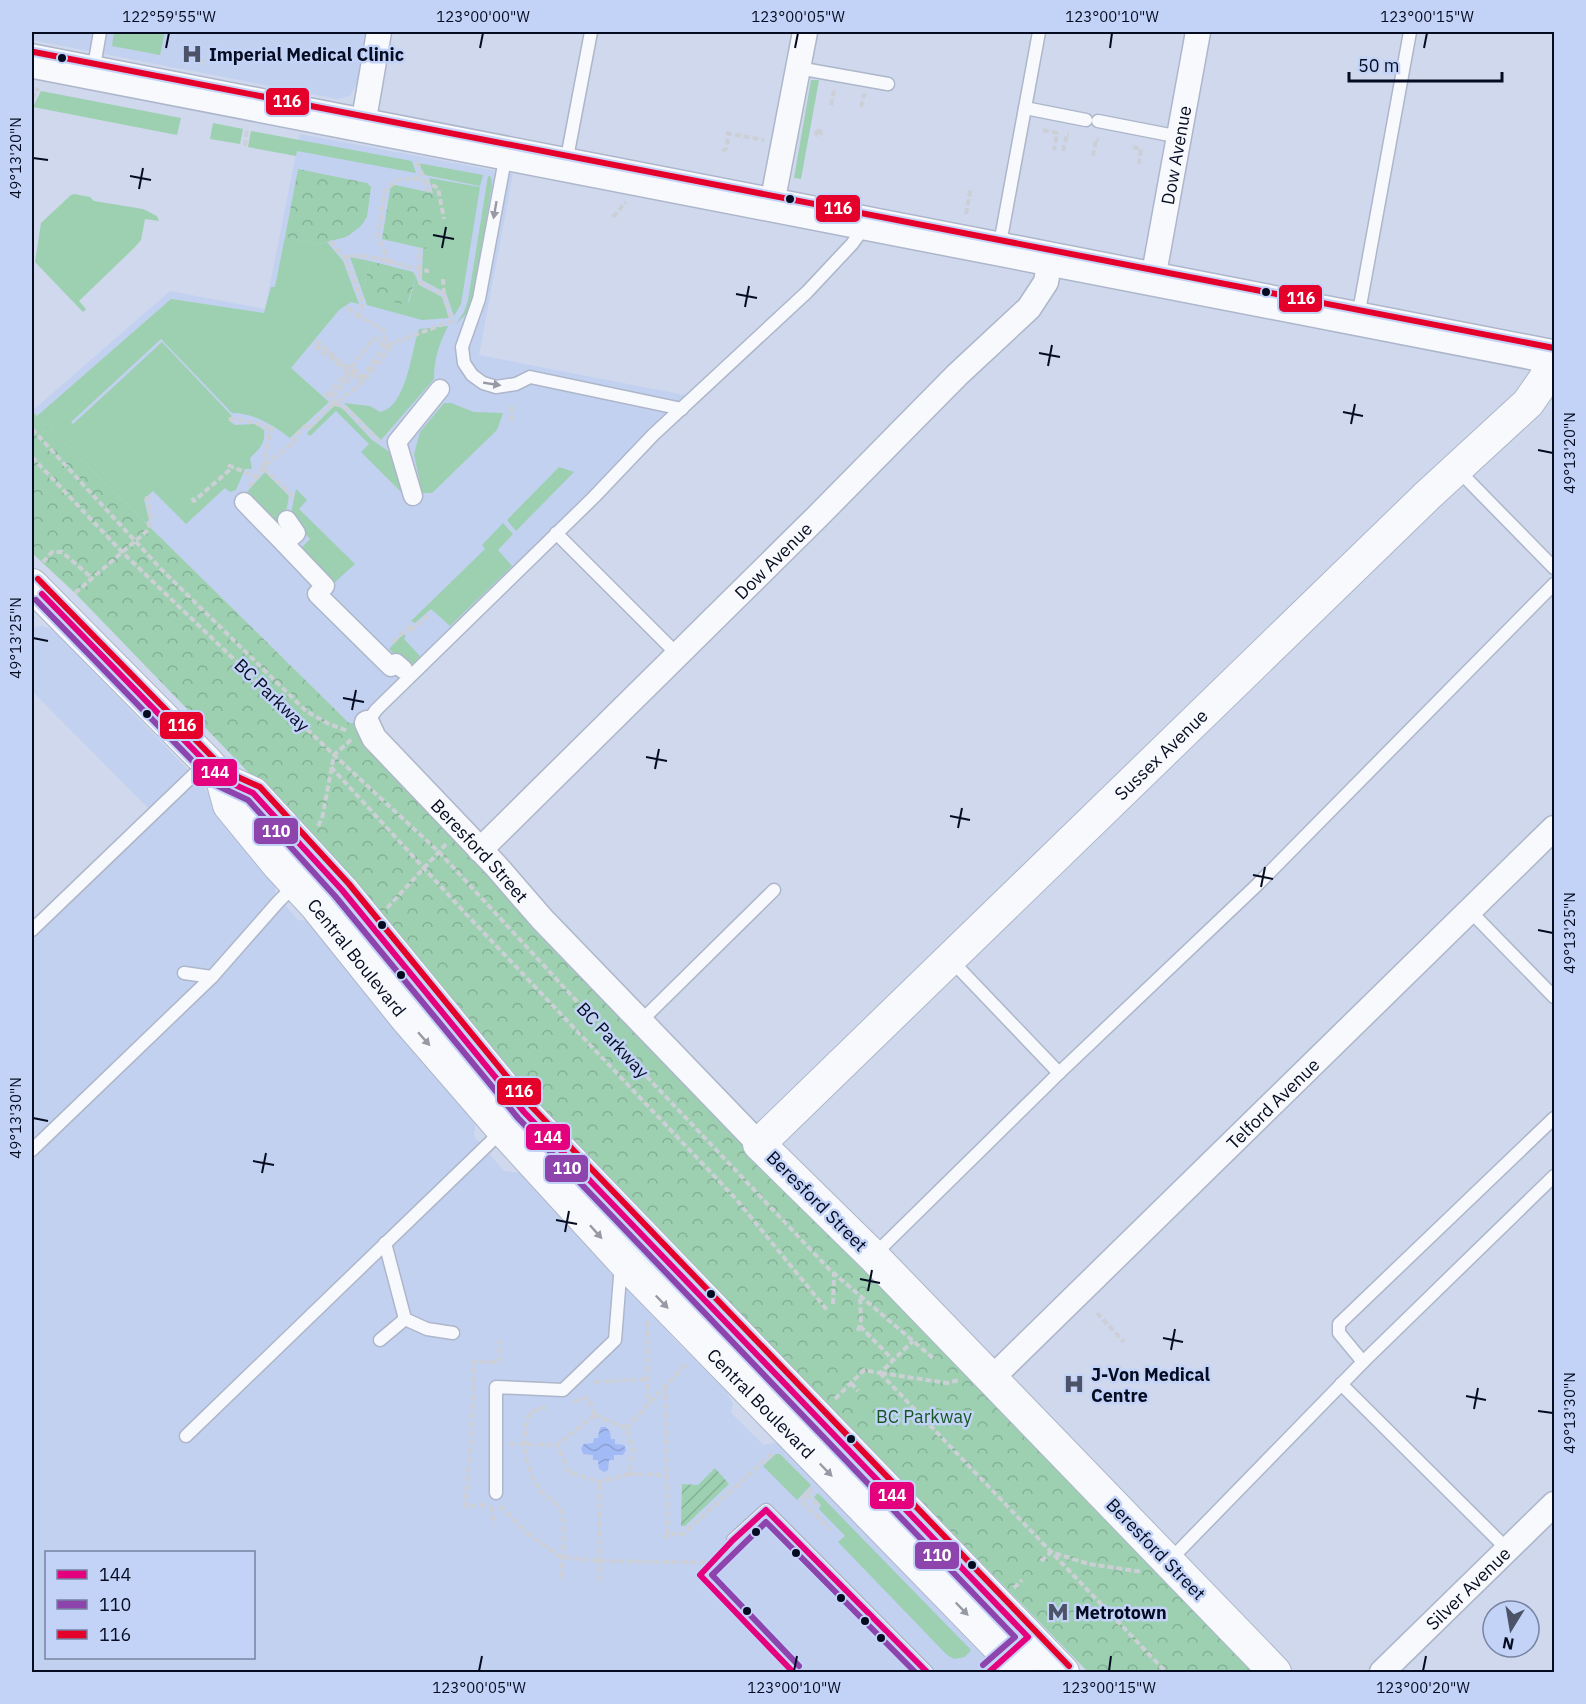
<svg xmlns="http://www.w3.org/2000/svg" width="1586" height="1704" font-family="'IBM Plex Sans',sans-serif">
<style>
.built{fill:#c3d1f0;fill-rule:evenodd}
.grass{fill:#9cd0b0}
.park{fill:url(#park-crowns)}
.garden{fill:url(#garden-furrows)}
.water{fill:url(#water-waves)}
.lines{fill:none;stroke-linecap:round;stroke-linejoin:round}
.service-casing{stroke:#adb6ca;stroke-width:15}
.pedestrian-casing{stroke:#adb6ca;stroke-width:21}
.minor-casing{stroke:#adb6ca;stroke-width:27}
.tertiary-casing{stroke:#adb6ca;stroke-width:34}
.secondary-casing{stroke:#adb6ca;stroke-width:36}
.path{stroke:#cccfd5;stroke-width:4;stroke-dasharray:6 3;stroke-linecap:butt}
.service{stroke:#f8f9fc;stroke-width:12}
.pedestrian{stroke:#f8f9fc;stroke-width:18}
.minor{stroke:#f8f9fc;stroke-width:24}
.tertiary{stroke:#f8f9fc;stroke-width:32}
.secondary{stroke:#f8f9fc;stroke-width:33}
.path-bridge{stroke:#cccfd5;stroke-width:4;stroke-dasharray:6 3;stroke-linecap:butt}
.bus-1-casing{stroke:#c3d3f8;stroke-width:10}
.bus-2-casing{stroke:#c3d3f8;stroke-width:10}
.bus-3-casing{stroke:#c3d3f8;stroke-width:10}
.bus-1{stroke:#e5007d;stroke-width:6}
.bus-2{stroke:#8e44ad;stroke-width:6}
.bus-3{stroke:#e4002b;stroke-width:6}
.oneway{fill:#979aa4}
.ticks{fill:none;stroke:#050c21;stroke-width:2}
.bus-dot{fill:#050c21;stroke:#c3d3f8;stroke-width:2}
.labels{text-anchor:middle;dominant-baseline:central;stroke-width:5;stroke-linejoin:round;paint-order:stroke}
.poi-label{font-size:18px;font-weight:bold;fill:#050c21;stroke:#c3d3f8;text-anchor:start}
.street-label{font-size:18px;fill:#050c21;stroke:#c3d3f8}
.park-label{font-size:18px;fill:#155723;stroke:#c3d3f8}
.line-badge{stroke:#c3d3f8;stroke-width:2}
.badge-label{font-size:16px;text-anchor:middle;font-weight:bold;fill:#fff}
.neatline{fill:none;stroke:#050c21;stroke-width:2}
.ticks-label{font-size:15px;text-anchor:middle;fill:#050c21}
</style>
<defs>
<pattern id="park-crowns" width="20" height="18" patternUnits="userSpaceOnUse" patternTransform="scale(1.5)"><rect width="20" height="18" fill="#9cd0b0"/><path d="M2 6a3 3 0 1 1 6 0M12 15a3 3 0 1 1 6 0" fill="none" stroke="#85b197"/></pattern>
<pattern id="garden-furrows" width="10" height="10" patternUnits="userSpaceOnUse" patternTransform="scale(1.5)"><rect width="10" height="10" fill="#9cd0b0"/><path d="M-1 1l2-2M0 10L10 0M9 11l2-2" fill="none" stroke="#85b197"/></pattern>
<pattern id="water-waves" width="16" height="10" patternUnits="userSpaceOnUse" patternTransform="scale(1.5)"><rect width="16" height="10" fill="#a2baf6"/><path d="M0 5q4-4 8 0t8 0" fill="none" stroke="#8a9fd3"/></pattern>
</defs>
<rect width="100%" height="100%" fill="#cfd8ec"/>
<g class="built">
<polygon points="32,32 367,32 357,84 350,96 337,99 32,40"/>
<polygon points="300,134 513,174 479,355 695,397 382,704 377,699 364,713 360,723 349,723 32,411 170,291 265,309"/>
<path d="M43 626 53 630 194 776 273 872 276 884 275 893 298 920 309 921 476 1119 474 1136 504 1171 521 1173 645 1294 671 1336 726 1391 733 1404 731 1413 764 1445 778 1442 1008 1672H32V935L154 814 32 691V630L35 627ZM46 1552H254V1658H46Z"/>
</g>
<g class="grass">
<polygon points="114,32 133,33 134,32 165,32 160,55 112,46"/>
<polygon points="811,80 819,80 801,179 794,178"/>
<polygon points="41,91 181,118 177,135 33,107"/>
<polygon points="213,123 243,129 240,144 210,139"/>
<polygon points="251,131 412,161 416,173 297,151 296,156 248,147"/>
<polygon points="418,163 483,175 480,186 425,175"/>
<polygon points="488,176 491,177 492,185 474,295 469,311 456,324 464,312 468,300"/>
<polygon points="429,178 480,187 461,304 454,316 446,293 422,280 423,249 426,248 437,194 433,193"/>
<polygon points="74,194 90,197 94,201 143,209 157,216 159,221 145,219 141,240 134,248 79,301 86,309 83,312 35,262 41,223 71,195"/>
<path d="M285 237 319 244 327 242 343 261 359 304 351 302 339 310 291 368 329 402 290 438C273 425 254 413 232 413L161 339 71 422 73 424 162 342 232 416 228 420 235 425 255 424 264 430C266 444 258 450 250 458L252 469H245L236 490 230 492 225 488 186 524 153 491 144 499 149 520 146 523 37 416 171 299 264 313 271 287H275Z"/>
<polygon points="350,257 370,261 363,290 409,302 416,277 419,285 442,297 449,318 422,320 367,305"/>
<path d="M448 326C439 344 434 359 434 379L381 440 344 403 370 406 380 412C407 407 411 351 419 329Z"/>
<polygon points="444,403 451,403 474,412 503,413 497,430 432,493 422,493 414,454 420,432"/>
<polygon points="334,406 340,407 344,410 372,440 391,453 408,496 406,497 361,452 369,444 336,411 310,436 307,433"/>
<polygon points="559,467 574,472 516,531 507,520"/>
<polygon points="265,472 289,496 284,523 275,530 245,494"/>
<polygon points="296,489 307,500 299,509 355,564 333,584 299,550 310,539 290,518"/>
<polygon points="503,523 513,534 498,550 512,566 450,626 431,609 415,623 411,621 485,549 482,545"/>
<polygon points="403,634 406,636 404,639 420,656 409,668 389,649"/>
<polygon points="776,1454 780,1454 811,1485 797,1500 763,1466"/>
<polygon points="818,1493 971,1650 965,1657 954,1659 947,1655 838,1542 845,1536 819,1509 821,1505 814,1497"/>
</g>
<g class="park">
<polygon points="298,169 367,183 371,187 367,217 360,227 346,237 319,244 285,237"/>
<polygon points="391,184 437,194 426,249 382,239"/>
<polygon points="370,261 413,272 416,277 407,305 366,296 363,290"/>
<polygon points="32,411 349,723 361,723 499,885 532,928 944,1352 957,1361 1261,1672 1088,1672 560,1130 347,877 281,806 75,593 32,553"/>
</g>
<polygon class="garden" points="715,1468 729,1484 685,1526 681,1526 682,1484 698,1485"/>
<polygon class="water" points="601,1427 606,1427 610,1432 611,1439 615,1439 615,1444 624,1445 626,1450 623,1455 614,1455 614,1460 609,1460 608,1470 604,1472 599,1469 598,1460 593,1460 593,1455 583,1454 581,1448 584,1444 593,1443 594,1438 598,1438 599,1431"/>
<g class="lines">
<g class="service-casing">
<g id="service">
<polyline points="798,68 888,84"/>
<polyline points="93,72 100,32"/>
<polyline points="1025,108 1086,120"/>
<polyline points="1098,121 1180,137"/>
<polyline points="506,154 479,299 462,347 464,363 472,375 483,383 496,387 516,384 530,377 682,409"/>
<polyline points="566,163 591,32"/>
<polyline points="999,249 1039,32"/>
<polyline points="1358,317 1410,32"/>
<polyline points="1457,469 1554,568"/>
<polyline points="556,533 677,654"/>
<polyline points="367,723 376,710 594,497 653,435 807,292 852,244 865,226"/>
<polyline points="1470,911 1554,997"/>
<polyline points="32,930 207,762"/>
<polyline points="950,959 1059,1073"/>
<polyline points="184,973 212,977"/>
<polyline points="641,1021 774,890"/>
<polyline points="32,1150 212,977 278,902 295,885"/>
<polyline points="874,1255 1059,1073 1258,884 1554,584"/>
<polyline points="405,1319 427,1329 453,1333"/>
<polyline points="380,1340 405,1319 385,1243"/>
<polyline points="1363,1362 1339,1333 1339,1324 1554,1118"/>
<polyline points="1341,1384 1508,1550"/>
<polyline points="186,1436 503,1130"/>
<polyline points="496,1493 496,1387 563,1390 615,1340 621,1264"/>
<polyline points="733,1540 766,1510 927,1672"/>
<polyline points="1169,1561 1363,1362 1554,1176"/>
<polyline points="989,1672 1008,1656"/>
</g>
</g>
<g class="pedestrian-casing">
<g id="pedestrian">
<polyline points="413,496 397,442 440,389"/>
<polyline points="244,502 284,543"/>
<polyline points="287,520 296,533 284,543 325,586 317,594 391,667 396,663 403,669"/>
</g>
</g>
<g class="minor-casing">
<g id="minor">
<polyline points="363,125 379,32"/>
<polyline points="772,204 805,32"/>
<path id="s1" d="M1153 279 1198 32"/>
<path id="s2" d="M367 723 374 738 496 866 542 919 759 1144"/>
<path id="s3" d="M480 850 817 517 957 375 1029 308 1046 282 1050 259"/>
<path id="s4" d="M991 1379 1554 828"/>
<path id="s5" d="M1382 1672 1554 1504"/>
</g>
</g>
<g class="tertiary-casing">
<g id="tertiary">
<polyline points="32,585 207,762 222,779 253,793 342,890 524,1112 1063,1672"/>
<path id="s6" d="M222 779 229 805 279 866 316 906 406 1018 503 1130 622 1260 1023 1672"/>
<path id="s7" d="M1275 1672 873 1256 759 1144 1428 495 1528 403 1544 380 1554 360"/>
</g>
</g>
<g class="secondary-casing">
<polyline id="secondary" points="32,61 1554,357"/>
</g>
<g class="path">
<polyline points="127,32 133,32"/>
<polyline points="198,64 199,58"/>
<polyline points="202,65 203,59"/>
<polyline points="32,99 38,88"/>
<polyline points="831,105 834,90 835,90"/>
<polyline points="861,107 864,95 866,96"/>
<polyline points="1043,130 1057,133 1054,150"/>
<polygon points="818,131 820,131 821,134 817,135 816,133"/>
<polyline points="726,133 764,140"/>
<polyline points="245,146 247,128"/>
<polyline points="1133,147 1141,149 1139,164"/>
<polyline points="722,151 726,149 729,133"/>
<polyline points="1063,151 1067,134 1069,134"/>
<polyline points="1093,156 1096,139 1099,140"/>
<polyline points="417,162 429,192"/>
<polyline points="424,181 438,188 444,219"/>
<polyline points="966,214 971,187"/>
<polyline points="613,217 626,202"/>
<polyline points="330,241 345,258 363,304 357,315 348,308 347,309"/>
<path d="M345 258C359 249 409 269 429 271"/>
<polyline points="389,263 378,236 385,190 398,180 423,178"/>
<polyline points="443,279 444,295"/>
<polyline points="357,315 384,330 385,346 363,376 351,367 374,338 385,346 452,321 444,296 420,282 420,248"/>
<polyline points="320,341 318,343 364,381"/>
<polyline points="315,346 362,382"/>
<polyline points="325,393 335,404 364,381 390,348 390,344"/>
<polyline points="327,395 346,374 350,378 332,397 333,399"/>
<path d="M229 419C242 419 254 422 266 427L269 436"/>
<polyline points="511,421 512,406"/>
<polyline points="32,429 161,569 306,711 329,724 348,731"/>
<polyline points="32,457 122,552 334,755 439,852 632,1061 830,1270 933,1358"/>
<polyline points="228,465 256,477"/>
<polyline points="263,467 272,424"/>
<polyline points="263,468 291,494 290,502"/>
<path d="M249 486C255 480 259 473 265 466 274 457 285 450 295 440L294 437 305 426 308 429 328 408 335 404 344 406 379 441"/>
<polyline points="192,498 194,501 233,467"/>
<polyline points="43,562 52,552 62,552 92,578"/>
<polyline points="75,593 148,530 151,517 147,496"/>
<polyline points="410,631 430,614"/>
<polyline points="393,642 411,625 414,628"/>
<polyline points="331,767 467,915 736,1199 827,1310"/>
<polyline points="318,826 322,819 334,755 352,739"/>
<polyline points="387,908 447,843"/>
<polyline points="833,1304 834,1274"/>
<polyline points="1097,1313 1124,1342"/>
<polyline points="647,1321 648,1403"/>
<polyline points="860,1326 893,1360"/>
<polyline points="858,1331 861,1320 860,1297"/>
<polyline points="880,1373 1166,1672"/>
<polyline points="881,1373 947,1383 959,1380"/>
<polyline points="594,1382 647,1379"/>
<polyline points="851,1383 858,1391"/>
<polyline points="666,1385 667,1534"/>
<polyline points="835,1399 864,1370 880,1373 913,1341"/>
<polyline points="574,1402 585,1398 589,1399 595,1415"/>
<path d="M546 1407 530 1412C520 1438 524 1470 541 1491 547 1498 557 1502 561 1511 566 1525 561 1564 561 1581"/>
<polygon points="595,1415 626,1428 634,1451 629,1474 599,1482 569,1472 557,1445"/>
<polyline points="626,1428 687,1363"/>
<polyline points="510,1444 557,1445"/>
<polyline points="629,1474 668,1475"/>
<polyline points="812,1489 801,1500 830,1530"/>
<polyline points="807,1494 818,1505"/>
<polyline points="485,1505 465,1506 472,1427 474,1362 499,1362 499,1340"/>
<polyline points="492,1506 493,1525"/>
<polyline points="500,1506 527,1533"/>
<polyline points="666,1539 667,1534 683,1534 774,1452"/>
<polyline points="1041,1561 1051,1552 1089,1564 1143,1572"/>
<polyline points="599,1581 599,1482"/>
<polyline points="1014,1588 1022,1580"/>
</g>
<use href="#service" class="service"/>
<use href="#pedestrian" class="pedestrian"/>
<use href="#minor" class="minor"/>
<use href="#tertiary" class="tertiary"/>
<use href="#secondary" class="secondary"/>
<polyline class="path-bridge" points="527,1533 561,1557 598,1561 734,1563"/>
<g class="bus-1-casing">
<g id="bus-1">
<polyline points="42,594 222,779 253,793 342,890 524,1112 1028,1637 989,1672"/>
<polyline points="793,1672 700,1575 733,1540 766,1510 927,1672"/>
</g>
</g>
<g class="bus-2-casing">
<g id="bus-2">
<polyline points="36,600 216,785 248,800 335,896 518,1118 1015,1637 983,1665"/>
<polyline points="799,1666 712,1575 766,1522 915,1672"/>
</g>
</g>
<g class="bus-3-casing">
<g id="bus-3">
<polyline points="34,52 1554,348"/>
<polyline points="38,579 227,772 260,787 349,884 531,1106 1069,1666"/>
</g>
</g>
<use href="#bus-1" class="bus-1"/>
<use href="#bus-2" class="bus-2"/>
<use href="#bus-3" class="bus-3"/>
</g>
<defs><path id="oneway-solid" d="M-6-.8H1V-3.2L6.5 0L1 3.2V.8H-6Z" transform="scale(1.5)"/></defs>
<g class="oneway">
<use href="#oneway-solid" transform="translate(495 210) rotate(100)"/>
<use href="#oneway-solid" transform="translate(492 384) rotate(9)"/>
<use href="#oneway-solid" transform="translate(424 1039) rotate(49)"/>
<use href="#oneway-solid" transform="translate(596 1232) rotate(48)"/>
<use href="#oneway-solid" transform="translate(662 1302) rotate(46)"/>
<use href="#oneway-solid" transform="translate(826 1470) rotate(46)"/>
<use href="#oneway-solid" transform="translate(962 1609) rotate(46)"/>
</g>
<path class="ticks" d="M166 48 169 33M480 48 483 33M795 48 798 33M1110 48 1112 33M1424 48 1427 33M33 158 48 160M130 176 151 180M139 189 143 168M433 235 454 239M442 248 446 227M736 294 757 298M745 307 749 286M1039 353 1060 357M1048 366 1052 345M1343 412 1363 416M1351 424 1355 404M1538 450 1553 453M33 638 48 641M343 698 364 702M352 710 356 690M646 757 667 761M655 769 659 749M950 816 970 820M958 828 962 808M1253 875 1273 879M1261 887 1265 867M1538 930 1553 933M33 1118 48 1121M253 1161 274 1165M262 1173 266 1153M556 1220 577 1224M565 1232 569 1211M860 1279 880 1283M868 1291 872 1270M1163 1338 1183 1342M1171 1350 1175 1329M1466 1396 1486 1400M1474 1409 1478 1388M1538 1411 1553 1413M479 1671 482 1656M794 1671 797 1656M1109 1671 1111 1656M1423 1671 1426 1656"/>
<defs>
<g id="hospital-bare" transform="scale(1.62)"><path d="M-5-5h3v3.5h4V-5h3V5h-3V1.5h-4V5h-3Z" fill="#4c5368" stroke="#c3d3f8" stroke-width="2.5" paint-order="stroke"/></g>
<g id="metro-bare" transform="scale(1.62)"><path d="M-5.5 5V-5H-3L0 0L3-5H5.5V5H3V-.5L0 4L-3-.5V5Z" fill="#4c5368" stroke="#c3d3f8" stroke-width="2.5" paint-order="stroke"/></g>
</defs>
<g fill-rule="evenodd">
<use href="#hospital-bare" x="192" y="54"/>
<use href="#hospital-bare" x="1074" y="1384"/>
<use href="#metro-bare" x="1058" y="1612"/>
</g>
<g class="bus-dot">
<circle cx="62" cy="58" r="5"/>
<circle cx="790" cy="199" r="5"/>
<circle cx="1266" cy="292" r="5"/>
<circle cx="147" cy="714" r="5"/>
<circle cx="382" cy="925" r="5"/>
<circle cx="401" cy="975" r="5"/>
<circle cx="711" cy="1294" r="5"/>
<circle cx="851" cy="1439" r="5"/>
<circle cx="756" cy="1532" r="5"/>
<circle cx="796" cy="1553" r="5"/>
<circle cx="972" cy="1565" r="5"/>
<circle cx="841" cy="1598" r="5"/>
<circle cx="747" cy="1611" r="5"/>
<circle cx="865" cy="1621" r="5"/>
<circle cx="881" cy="1638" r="5"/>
</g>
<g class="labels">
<g class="poi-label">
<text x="209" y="54">Imperial Medical Clinic</text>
<text x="1091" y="1374">J-Von Medical<tspan x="1091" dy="21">Centre</tspan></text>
<text x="1075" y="1612">Metrotown</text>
</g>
<g class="street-label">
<text stroke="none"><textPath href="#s1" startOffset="126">Dow Avenue</textPath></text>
<text stroke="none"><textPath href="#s3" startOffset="412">Dow Avenue</textPath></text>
<text transform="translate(272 695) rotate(44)">BC Parkway</text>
<text stroke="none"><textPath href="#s7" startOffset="1298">Sussex Avenue</textPath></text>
<text stroke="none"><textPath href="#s2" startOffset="171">Beresford Street</textPath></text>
<text stroke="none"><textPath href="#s6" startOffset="226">Central Boulevard</textPath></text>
<text transform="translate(613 1040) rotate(47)">BC Parkway</text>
<text stroke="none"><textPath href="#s4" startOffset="394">Telford Avenue</textPath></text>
<text transform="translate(817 1201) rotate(45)">Beresford Street</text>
<text stroke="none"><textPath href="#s6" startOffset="828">Central Boulevard</textPath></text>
<text transform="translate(1156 1549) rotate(46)">Beresford Street</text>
<text stroke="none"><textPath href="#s5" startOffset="120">Silver Avenue</textPath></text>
</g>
<g class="park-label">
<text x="924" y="1416">BC Parkway</text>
</g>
</g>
<g class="line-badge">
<rect x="265" y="87" width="45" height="29" rx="6" fill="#e4002b"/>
<rect x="815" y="194" width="46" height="29" rx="6" fill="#e4002b"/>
<rect x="1278" y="284" width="45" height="29" rx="6" fill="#e4002b"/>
<rect x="159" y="711" width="45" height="29" rx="6" fill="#e4002b"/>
<rect x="192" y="758" width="46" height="29" rx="6" fill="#e5007d"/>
<rect x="253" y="817" width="46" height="28" rx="6" fill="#8e44ad"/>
<rect x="496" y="1077" width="46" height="29" rx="6" fill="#e4002b"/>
<rect x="525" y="1123" width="46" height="28" rx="6" fill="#e5007d"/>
<rect x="544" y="1154" width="45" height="29" rx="6" fill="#8e44ad"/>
<rect x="869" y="1481" width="46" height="29" rx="6" fill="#e5007d"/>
<rect x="914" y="1541" width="46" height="29" rx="6" fill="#8e44ad"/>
</g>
<g class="badge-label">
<text x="287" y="107">116</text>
<text x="838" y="214">116</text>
<text x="1301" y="304">116</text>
<text x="182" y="731">116</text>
<text x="215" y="778">144</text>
<text x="276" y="837">110</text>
<text x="519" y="1097">116</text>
<text x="548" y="1143">144</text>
<text x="567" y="1174">110</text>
<text x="892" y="1501">144</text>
<text x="937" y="1561">110</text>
</g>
<rect width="1586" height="1704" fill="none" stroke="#c3d3f8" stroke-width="66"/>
<rect x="45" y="1551" width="210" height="108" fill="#c3d3f8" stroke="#7783a2" stroke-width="1.5"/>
<rect x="57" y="1570" width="30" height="9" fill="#e5007d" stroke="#7783a2" stroke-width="1.5"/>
<text x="99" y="1581" font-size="18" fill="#050c21">144</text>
<rect x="57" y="1600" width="30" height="9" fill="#8e44ad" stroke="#7783a2" stroke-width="1.5"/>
<text x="99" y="1611" font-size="18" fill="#050c21">110</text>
<rect x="57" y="1630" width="30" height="9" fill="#e4002b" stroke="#7783a2" stroke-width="1.5"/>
<text x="99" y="1641" font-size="18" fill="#050c21">116</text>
<g transform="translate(1511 1629) rotate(191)"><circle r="28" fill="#c3d3f8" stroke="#7783a2" stroke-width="1.5"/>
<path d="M0-4.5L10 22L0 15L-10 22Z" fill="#4c5368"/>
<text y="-9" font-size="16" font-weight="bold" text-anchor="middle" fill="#050c21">N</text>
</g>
<path d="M1349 72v9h153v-9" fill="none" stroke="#050c21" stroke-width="3"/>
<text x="1358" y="72" font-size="18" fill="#050c21" stroke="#c3d3f8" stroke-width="4.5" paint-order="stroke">50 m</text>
<rect x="33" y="33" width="1520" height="1638" class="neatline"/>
<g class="ticks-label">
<text x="169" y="22">122°59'55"W</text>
<text x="483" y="22">123°00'00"W</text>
<text x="798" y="22">123°00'05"W</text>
<text x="1112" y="22">123°00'10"W</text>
<text x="1427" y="22">123°00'15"W</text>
<text transform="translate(16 158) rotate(-90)" y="5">49°13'20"N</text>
<text transform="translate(1570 453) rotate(-90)" y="5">49°13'20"N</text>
<text transform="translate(16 638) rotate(-90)" y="5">49°13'25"N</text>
<text transform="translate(1570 933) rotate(-90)" y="5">49°13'25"N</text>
<text transform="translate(16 1118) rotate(-90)" y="5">49°13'30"N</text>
<text transform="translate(1570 1413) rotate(-90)" y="5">49°13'30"N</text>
<text x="479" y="1693">123°00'05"W</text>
<text x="794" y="1693">123°00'10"W</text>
<text x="1109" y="1693">123°00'15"W</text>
<text x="1423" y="1693">123°00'20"W</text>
</g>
</svg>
